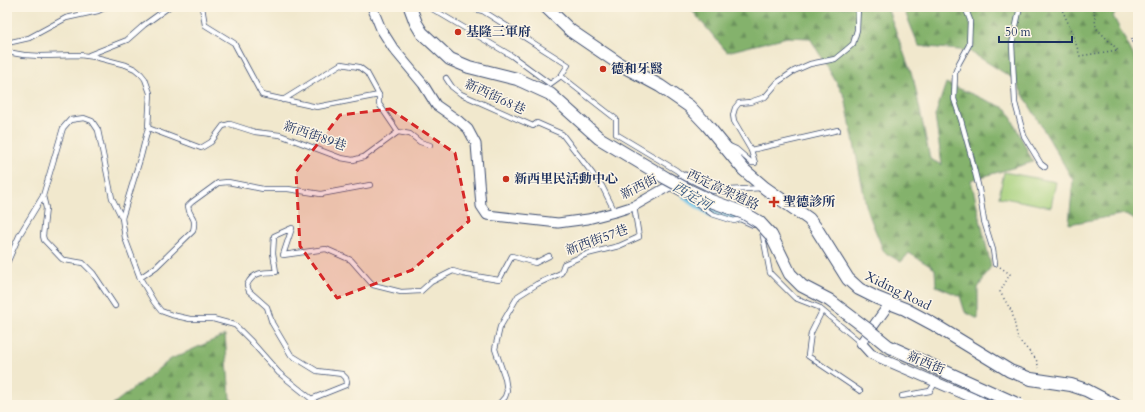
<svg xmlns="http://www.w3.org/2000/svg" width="1145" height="412" font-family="Cardo,'Noto Serif TC',serif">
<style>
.green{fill:#a6d07c;stroke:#60806d}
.forest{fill:url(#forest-firs);stroke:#507065}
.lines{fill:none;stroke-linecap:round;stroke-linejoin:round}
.river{stroke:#6ac1e7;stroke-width:17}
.service-casing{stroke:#3b4b6f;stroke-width:6}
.minor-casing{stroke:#3b4b6f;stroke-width:11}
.tertiary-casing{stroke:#3b4b6f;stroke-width:14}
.path{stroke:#3b4b6f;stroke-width:1.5;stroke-dasharray:1 3;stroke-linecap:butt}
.service{stroke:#fff;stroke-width:4.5}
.minor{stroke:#fff;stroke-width:9}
.tertiary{stroke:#fff;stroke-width:12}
.tertiary-bridge-casing{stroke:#3b4b6f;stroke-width:14;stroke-linecap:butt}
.tertiary-bridge{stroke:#fff;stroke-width:12}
.marked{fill:#d62828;fill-opacity:0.2;stroke:#d62828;stroke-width:3;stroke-dasharray:8 5;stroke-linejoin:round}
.poi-dot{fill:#c8321e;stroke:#fcf5e5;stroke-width:1.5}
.labels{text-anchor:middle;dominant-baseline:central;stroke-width:3;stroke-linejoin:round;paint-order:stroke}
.poi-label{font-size:13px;font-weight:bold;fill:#1b2f5e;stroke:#fcf5e5;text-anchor:start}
.street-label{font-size:13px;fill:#1b2f5e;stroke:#fcf5e5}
.water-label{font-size:14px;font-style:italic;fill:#2f5480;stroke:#fcf5e5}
</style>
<defs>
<pattern id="forest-firs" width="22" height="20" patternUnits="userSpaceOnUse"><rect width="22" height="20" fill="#84b26c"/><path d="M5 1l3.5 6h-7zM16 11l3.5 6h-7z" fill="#6b915c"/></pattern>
</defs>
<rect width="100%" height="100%" fill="#fcf5e5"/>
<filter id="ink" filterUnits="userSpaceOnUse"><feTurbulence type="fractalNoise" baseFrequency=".025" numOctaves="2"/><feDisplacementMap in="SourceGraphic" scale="8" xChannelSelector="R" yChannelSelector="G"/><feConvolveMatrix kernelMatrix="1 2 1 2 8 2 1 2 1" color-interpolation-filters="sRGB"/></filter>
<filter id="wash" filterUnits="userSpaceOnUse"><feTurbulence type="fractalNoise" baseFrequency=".012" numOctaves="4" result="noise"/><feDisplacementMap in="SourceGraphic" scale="16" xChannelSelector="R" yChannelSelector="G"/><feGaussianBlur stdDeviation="0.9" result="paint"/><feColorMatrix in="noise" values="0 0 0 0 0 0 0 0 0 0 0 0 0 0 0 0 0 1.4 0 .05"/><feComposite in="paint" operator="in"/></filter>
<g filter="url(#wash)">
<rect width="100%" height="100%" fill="#f1e8cd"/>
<polygon class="green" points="1004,172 1056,182 1051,207 999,197"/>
<g class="forest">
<polygon points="689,7 887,7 914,81 930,159 942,165 935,116 946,83 1007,109 1033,162 971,180 991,266 978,288 978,319 965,312 960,296 936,286 935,269 909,253 901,262 884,252 867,210 845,97 810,38 787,37 727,52"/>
<polygon points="903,7 1120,7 1113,16 1138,64 1138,222 1125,214 1069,224 1073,180 1014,79 969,51 919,46"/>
<polygon points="225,335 230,399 239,405 112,405 171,359"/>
</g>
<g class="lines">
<polyline class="river" points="690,194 714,210 743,215"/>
</g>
</g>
<g filter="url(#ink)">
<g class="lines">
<g class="service-casing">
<g id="service">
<polyline points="202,7 205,25 234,43 262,95 317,107 379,95 379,104 398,132"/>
<polyline points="429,7 512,56 550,84 561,76 568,65 483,11 466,7"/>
<polyline points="965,7 970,20 969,45 959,63 955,73 954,99 961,120 971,156 979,189 984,221 993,250 995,264"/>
<polyline points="1020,7 1012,44 1015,103 1024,136 1041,164 1045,167"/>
<polyline points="1134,41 1138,39"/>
<polyline points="7,43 29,38 66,18 98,11 106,7"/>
<polyline points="7,52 24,55 41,56 80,55 95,57 126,65 135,69 141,74 145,79 150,93 148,128 141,156 122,218 125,238 140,278 154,302 161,311 172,315 190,319 213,319 235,325 250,340 279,373 319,405"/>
<polyline points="89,55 127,40 144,25 169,7"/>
<polyline points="561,76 616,119 616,134 676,170 685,177 713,191 762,188"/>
<polyline points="446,78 452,87 461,94 533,126 537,123 562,134 602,186 615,212"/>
<polyline points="283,100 341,64 359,67 367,73 379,95"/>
<polyline points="148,128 201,148 211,142 223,126 230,124 255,132 280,135 341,158 353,160 364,157 398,132 410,134 420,142 430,145"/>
<polyline points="727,145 736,149 752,163 755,163 751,150 734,121 733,115 735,108 739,103 750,102 765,97 778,82 794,71 810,64 835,59 846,50 853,44 857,30 858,7"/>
<polyline points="751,150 838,130"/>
<polyline points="669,187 691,199 712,214 734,221 740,219 753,225"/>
<polyline points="43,196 46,208 43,236 44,240 62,259 65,260 83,263 93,273 115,306"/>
<polyline points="762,231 770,273 795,298 818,307 861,343"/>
<polyline points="7,263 20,234 43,196 63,128 70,120 84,118 92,121 98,130 112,198 122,218"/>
<path d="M140 278 156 267 193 231C197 215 189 218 188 206L192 202 218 183 228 182 263 189H288L321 194 370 185"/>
<polyline points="822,311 811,333 808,356 860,391"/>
<polyline points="7,328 8,332"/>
<polyline points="902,396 930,391 936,382"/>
<path d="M311 399 346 385 347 382 346 378 342 374 317 371 291 355 272 323 267 307 249 291 247 285C253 272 263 272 276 272L273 253 274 236 292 228 283 255 326 249 351 260 373 285 401 292 421 291 431 282 453 271 463 274 499 280 512 256 535 263 549 256"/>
<polyline points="498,405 505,397 507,391 505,378 495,349 500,327 518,296 537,284 561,273 564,264 587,254 619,246 639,237 634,206"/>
</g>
</g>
<g class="minor-casing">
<g id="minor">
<polyline points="372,7 381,29 393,48 423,84 436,105 459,121 468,129 476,144 481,206 487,215 558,223 588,219 615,212 634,206 685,177"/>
<polyline points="890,303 861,343 871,354 989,405"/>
</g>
</g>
<g class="tertiary-casing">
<polyline id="tertiary" points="546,7 571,31 621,65 660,86 689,106 707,125 744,170 765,188 809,219 816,228 848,279 859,289 877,298 905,309 933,324 1010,371 1031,379 1071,385 1086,390 1115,405"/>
</g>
<g class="path">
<polyline points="1061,7 1072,32 1080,56 1118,50 1096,28 1094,10 1095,7"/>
<polyline points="1000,267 1010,274 1000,292 1012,312 1018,339 1036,359 1039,368"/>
</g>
<use href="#service" class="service"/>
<use href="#minor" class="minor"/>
<use href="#tertiary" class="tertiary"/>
<g class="tertiary-bridge-casing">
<polyline id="tertiary-bridge" points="410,7 416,23 422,33 450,59 469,67 517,79 550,94 599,138 666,178 688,190 711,201 744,213 759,222 771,235 790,274 802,286 829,300 866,328 888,346 1019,405"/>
</g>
<use href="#tertiary-bridge" class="tertiary-bridge"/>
</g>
</g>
<path class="marked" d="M390 109 455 153 469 221 412 270 337 298 300 246 296 172 340 115Z"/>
<g class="poi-dot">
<circle cx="458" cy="32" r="4"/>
<circle cx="603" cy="69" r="4"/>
<circle cx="506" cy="179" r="4"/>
<path d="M772 196h4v4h4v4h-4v4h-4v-4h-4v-4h4z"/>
</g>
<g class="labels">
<g class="poi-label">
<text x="466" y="32">基隆三軍府</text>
<text x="611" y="69">德和牙醫</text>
<text x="514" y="179">新西里民活動中心</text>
<text x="783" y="202">聖德診所</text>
</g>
<g class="street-label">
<text transform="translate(495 97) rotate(25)">新西街68巷</text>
<text transform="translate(315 136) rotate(19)">新西街89巷</text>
<text transform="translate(639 187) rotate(-26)">新西街</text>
<text transform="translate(723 190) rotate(25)">西定高架道路</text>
<text transform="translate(597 240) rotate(-20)">新西街57巷</text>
<text transform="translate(898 291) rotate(26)">Xiding Road</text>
<text transform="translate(926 363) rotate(23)">新西街</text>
</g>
<g class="water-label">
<text transform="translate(692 196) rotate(30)">西定河</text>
</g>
</g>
<rect width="1145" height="412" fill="none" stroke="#fcf5e5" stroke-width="24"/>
<path d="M999 36v6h73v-6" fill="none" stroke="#1b2f5e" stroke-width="2"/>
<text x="1005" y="36" font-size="12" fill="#1b2f5e" stroke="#fcf5e5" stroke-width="3" paint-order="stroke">50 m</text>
</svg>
